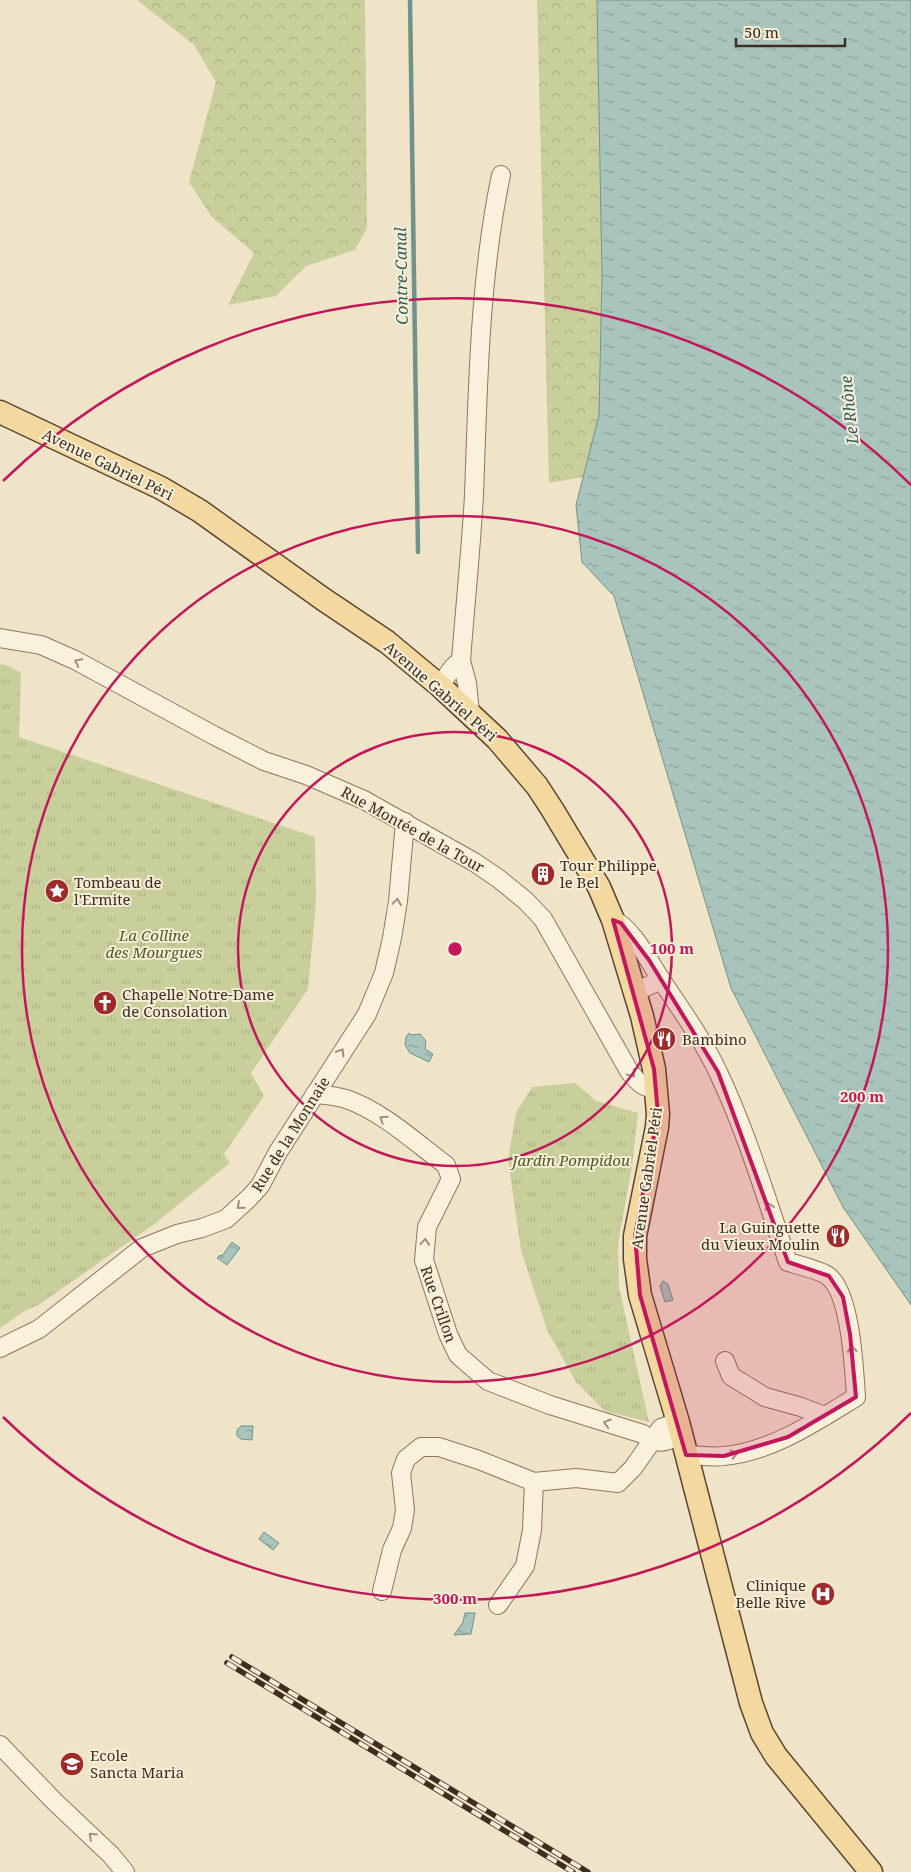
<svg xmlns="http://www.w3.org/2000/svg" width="911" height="1872" font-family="'Noto Serif',serif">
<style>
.grass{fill:url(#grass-tufts)}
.forest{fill:url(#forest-crowns)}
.water{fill:url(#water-ripples);stroke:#6f938a}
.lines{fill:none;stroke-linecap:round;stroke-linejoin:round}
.stream{stroke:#6f938a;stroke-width:4.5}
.minor-casing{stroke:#8d765c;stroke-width:20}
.major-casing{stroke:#5b4430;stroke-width:25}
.minor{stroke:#faf1dc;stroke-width:18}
.major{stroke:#f3d9a0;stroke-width:22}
.rail-casing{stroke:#3d2e20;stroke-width:5.5}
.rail{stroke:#f7eed8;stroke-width:4;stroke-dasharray:11;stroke-linecap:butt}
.oneway{stroke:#9c907e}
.marked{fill:#c2185b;fill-opacity:0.2;stroke:#c2185b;stroke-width:4;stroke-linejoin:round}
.ring{fill:none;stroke:#c2185b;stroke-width:2.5}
.labels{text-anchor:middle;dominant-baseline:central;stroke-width:4;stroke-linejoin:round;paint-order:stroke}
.street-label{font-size:15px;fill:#3d2e20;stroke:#f7eed8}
.poi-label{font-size:15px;fill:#3d2e20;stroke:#f7eed8;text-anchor:start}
.park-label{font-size:15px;font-style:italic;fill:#4d5a26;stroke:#f7eed8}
.water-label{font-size:16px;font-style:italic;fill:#2f5d5a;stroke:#f7eed8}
.centre{fill:#c2185b;stroke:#f7eed8;stroke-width:2.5}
.ring-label{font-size:15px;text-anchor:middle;font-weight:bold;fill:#c2185b;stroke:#f7eed8;stroke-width:4;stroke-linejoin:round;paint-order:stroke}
</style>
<defs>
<pattern id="grass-tufts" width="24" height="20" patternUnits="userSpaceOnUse" patternTransform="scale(1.25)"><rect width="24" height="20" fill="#c9cf9b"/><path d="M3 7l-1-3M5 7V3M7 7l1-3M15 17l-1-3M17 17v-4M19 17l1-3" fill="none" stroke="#aeb285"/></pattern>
<pattern id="forest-crowns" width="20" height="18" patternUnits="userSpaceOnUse" patternTransform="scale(1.25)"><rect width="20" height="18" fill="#c9cf9b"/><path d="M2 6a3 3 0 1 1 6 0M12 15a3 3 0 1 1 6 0" fill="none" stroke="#aeb285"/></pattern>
<pattern id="water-ripples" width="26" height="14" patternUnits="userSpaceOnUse" patternTransform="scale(1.25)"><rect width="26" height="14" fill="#a9c4bc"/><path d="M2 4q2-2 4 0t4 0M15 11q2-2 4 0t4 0" fill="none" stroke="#8ba098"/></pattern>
</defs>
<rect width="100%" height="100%" fill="#f0e4c8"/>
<g class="grass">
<polygon points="2,664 11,667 21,673 19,737 315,837 316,903 308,989 251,1073 264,1096 224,1154 230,1163 153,1225 40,1304 25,1311 0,1328 0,665"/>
<polygon points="575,1083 596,1101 638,1113 632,1167 618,1243 619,1287 649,1422 605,1411 576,1382 547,1330 521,1250 508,1160 516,1113 532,1087"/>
</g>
<g class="forest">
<polygon points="137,0 365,0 367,228 355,250 306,266 276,296 228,305 254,253 211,216 189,182 216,82 194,45"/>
<polygon points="537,0 597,0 602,276 599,415 583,477 549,483"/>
</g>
<g class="water">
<polygon points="597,0 911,0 911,1305 843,1207 731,988 614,596 582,562 576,505 599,415 602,276"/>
<polygon points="409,1033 411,1035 420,1034 426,1041 425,1049 433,1054 429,1062 410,1053 405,1045 406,1037"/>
<polygon points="232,1242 240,1248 227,1265 217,1258 220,1255 222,1256"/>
<polygon points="663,1281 668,1284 673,1300 665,1302 660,1286"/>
<polygon points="241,1426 253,1426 252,1440 241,1439 237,1436 237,1430"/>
<polygon points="264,1532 279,1543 273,1550 259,1539"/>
<polygon points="465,1613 475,1613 471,1634 454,1635 463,1622"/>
</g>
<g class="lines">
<polyline class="stream" points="410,0 418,552"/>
<g class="minor-casing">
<g id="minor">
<path d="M0 638 41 645 75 660 215 736 264 761 306 775 364 800 474 862 499 879 526 901 543 919 629 1071C637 1081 643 1089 657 1088"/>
<path d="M440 686C447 677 451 666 461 661"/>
<path d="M470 713 467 683 461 661C465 606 471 550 474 495 478 388 479 280 501 175"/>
<path d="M613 920C631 927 648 959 658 975 679 1007 702 1038 718 1072 747 1133 766 1198 788 1262 798 1265 822 1271 828 1276 851 1293 854 1369 856 1397 817 1421 771 1452 724 1456 712 1458 698 1455 686 1455"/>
<polyline points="635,992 661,980"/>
<path d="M315 1094C325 1095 336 1096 346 1099 382 1111 416 1143 446 1165L451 1179 427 1227 424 1260 448 1334 458 1355 488 1381 550 1405 643 1434C656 1446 665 1442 681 1436"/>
<polyline points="0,1348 39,1329 142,1248 177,1234 202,1228 226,1219 249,1198 260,1186 278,1152 367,1014 384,973 392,938 398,901 405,822"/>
<polyline points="725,1361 731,1376 765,1397 801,1407 825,1416"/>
<polyline points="382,1591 392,1550 402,1528 405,1510 401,1473 406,1459 421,1447 439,1447 479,1460 534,1482"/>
<polyline points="498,1605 525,1566 532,1530 534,1482 576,1478 618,1483 633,1468 661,1428 678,1422"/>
<polyline points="0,1745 54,1801 111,1855 125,1872"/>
</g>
</g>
<g class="major-casing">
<polyline id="major" points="0,412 161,488 200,511 323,599 387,642 440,686 497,739 537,786 552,809 599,887 613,920 642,1016 654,1069 658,1114 657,1127 635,1236 635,1259 640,1295 678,1422 751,1703 762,1733 776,1756 871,1872"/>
</g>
<use href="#minor" class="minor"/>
<use href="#major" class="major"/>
<g class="rail-casing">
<g id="rail">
<polyline points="232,1657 588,1872"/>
<polyline points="227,1663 573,1872"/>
</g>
</g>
<use href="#rail" class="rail"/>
</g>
<defs><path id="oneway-chevron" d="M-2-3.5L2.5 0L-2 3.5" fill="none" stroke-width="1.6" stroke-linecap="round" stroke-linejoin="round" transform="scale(1.25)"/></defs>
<g class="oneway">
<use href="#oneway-chevron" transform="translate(78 662) rotate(-153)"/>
<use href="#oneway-chevron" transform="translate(397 902) rotate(-82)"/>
<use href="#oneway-chevron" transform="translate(341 1052) rotate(-58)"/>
<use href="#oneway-chevron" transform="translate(632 1074) rotate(53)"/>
<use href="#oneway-chevron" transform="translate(383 1119) rotate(-146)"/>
<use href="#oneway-chevron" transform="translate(240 1206) rotate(139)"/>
<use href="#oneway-chevron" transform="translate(769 1206) rotate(-109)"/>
<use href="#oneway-chevron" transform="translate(425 1242) rotate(-85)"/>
<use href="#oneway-chevron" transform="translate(852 1349) rotate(-95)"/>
<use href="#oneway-chevron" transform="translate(607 1423) rotate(-163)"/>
<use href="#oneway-chevron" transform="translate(734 1454) rotate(-13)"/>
<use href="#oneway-chevron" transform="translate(92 1836) rotate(-137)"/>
</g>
<path class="marked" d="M613 920 621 923 649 960 718 1072 788 1262 829 1276 843 1297 850 1334 856 1397 788 1437 724 1456 686 1455 640 1295 635 1236 658 1114 654 1069Z"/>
<g class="ring">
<circle cx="455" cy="949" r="217"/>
<circle cx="455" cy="949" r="433"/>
<path d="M911 1413A650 650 0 0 1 3 1417M3 481A650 650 0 0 1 911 485"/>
</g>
<defs>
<g id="building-disc" transform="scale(1.25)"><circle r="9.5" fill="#9e2a2b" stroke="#f7eed8"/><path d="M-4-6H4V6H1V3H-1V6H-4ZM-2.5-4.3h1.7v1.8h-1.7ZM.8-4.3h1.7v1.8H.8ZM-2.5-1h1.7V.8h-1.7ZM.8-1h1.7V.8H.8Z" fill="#fff"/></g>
<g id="sight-disc" transform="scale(1.25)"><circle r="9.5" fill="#9e2a2b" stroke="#f7eed8"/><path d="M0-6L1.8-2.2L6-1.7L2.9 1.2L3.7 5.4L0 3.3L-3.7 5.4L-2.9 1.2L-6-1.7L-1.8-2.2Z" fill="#fff"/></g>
<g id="church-disc" transform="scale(1.25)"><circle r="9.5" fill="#9e2a2b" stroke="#f7eed8"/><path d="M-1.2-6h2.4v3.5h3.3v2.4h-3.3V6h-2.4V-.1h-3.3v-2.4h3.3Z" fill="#fff"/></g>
<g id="restaurant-disc" transform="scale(1.25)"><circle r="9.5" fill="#9e2a2b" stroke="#f7eed8"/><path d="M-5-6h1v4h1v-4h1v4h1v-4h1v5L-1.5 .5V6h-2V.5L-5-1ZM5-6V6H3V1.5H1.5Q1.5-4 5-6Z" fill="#fff"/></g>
<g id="hospital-disc" transform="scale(1.25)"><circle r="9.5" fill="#9e2a2b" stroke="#f7eed8"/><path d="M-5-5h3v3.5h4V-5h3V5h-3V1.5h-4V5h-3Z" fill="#fff"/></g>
<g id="school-disc" transform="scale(1.25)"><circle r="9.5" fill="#9e2a2b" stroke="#f7eed8"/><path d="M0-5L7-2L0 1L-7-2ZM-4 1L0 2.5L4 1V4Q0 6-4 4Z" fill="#fff"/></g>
</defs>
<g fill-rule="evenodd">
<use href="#building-disc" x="543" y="874"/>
<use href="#sight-disc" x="57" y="891"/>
<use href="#church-disc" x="105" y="1003"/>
<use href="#restaurant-disc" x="664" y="1039"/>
<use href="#restaurant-disc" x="838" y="1236"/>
<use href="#hospital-disc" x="823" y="1594"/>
<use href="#school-disc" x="72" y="1764"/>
</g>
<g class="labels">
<g class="street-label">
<text transform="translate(108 464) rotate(26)">Avenue Gabriel Péri</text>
<text transform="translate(441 691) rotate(41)">Avenue Gabriel Péri</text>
<text transform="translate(413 829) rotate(29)">Rue Montée de la Tour</text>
<text transform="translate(290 1134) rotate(-58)">Rue de la Monnaie</text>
<text transform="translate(646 1178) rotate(-82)">Avenue Gabriel Péri</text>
<text transform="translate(439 1304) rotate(71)">Rue Crillon</text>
</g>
<g class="poi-label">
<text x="560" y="865">Tour Philippe<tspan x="560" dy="17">le Bel</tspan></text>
<text x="74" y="882">Tombeau de<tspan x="74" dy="17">l'Ermite</tspan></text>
<text x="122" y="994">Chapelle Notre-Dame<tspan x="122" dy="17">de Consolation</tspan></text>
<text x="682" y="1039">Bambino</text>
<text x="820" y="1227" text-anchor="end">La Guinguette<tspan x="820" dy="17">du Vieux Moulin</tspan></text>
<text x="806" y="1585" text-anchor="end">Clinique<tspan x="806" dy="17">Belle Rive</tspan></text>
<text x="90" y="1755">Ecole<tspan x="90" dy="17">Sancta Maria</tspan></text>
</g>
<g class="park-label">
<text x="154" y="935">La Colline<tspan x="154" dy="17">des Mourgues</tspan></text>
<text x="571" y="1160">Jardin Pompidou</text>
</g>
<g class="water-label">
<text transform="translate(401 276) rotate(-91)">Contre-Canal</text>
<text transform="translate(849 410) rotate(-96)">Le Rhône</text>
</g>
</g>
<circle cx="455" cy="949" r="8" class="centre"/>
<g class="ring-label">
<text x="672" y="954">100 m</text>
<text x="862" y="1102">200 m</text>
<text x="455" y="1604">300 m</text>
</g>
<path d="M736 38v8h109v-8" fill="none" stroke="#3d2e20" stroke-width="2.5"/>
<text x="744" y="38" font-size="15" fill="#3d2e20" stroke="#f7eed8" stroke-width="4" paint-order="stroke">50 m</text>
</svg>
